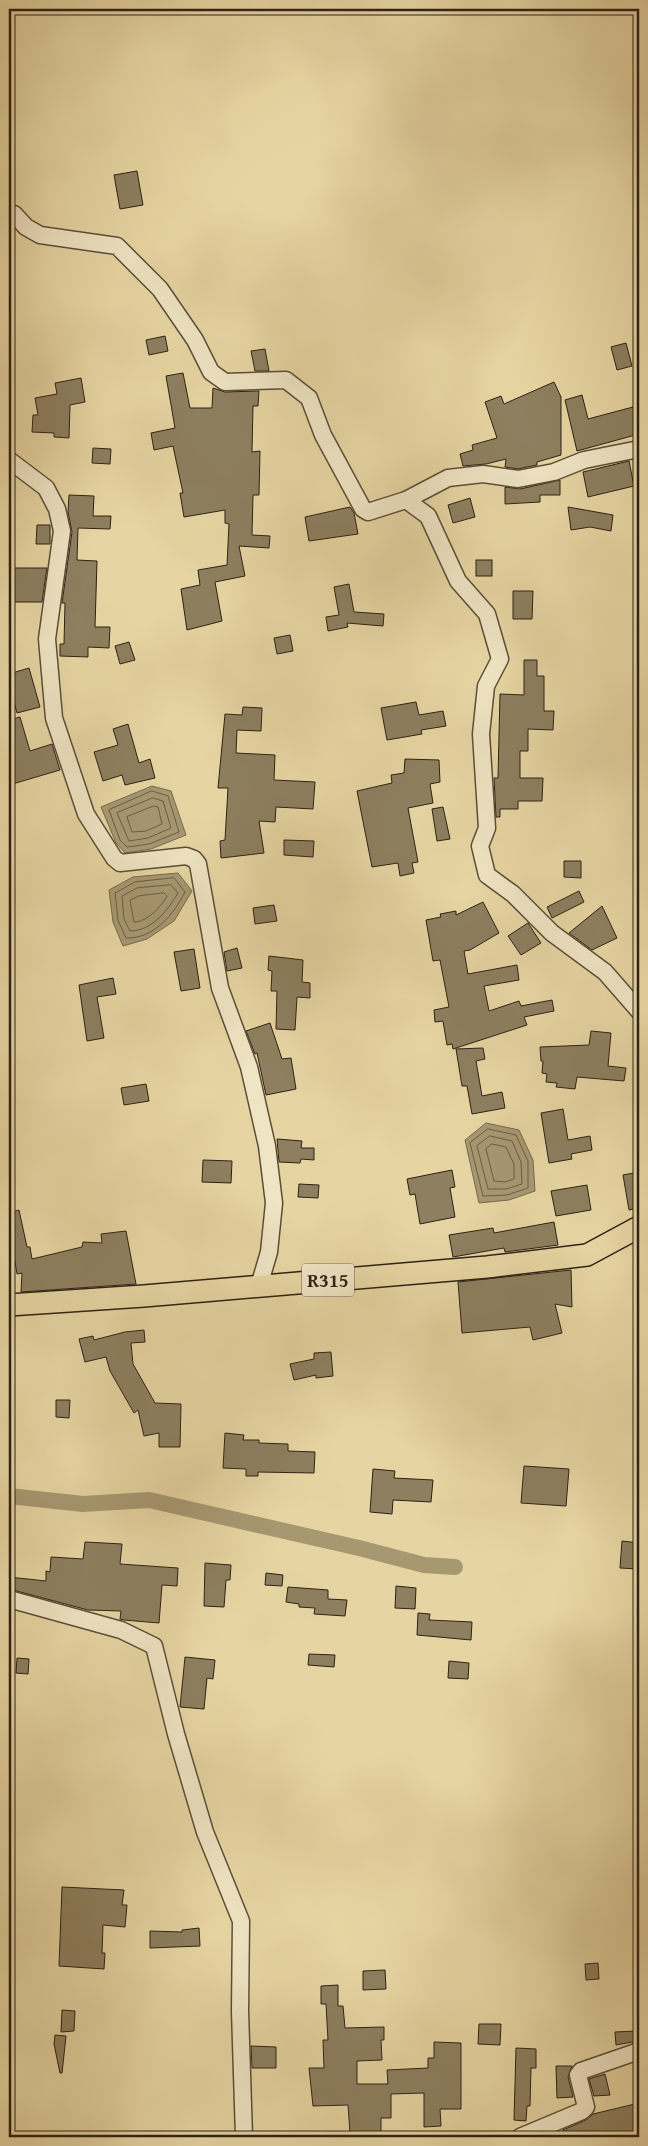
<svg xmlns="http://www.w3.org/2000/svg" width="648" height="2146" font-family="'Gentium Book Plus',serif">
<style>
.water{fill:#a79872;stroke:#76694d}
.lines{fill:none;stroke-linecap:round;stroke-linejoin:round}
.shore{stroke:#6a5d44;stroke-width:1}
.canal{stroke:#a79872;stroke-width:16}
.building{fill:#8d7f5f;stroke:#2d2216}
.minor-casing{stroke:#5b4f39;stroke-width:19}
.major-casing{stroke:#2d2216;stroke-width:24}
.minor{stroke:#efe4c3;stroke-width:16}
.major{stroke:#e6d5a2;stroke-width:21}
.labels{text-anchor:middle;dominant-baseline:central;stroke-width:5;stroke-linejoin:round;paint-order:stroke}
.shield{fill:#efe4c3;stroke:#675c4a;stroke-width:1}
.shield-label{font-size:19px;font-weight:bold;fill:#2d2216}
</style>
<rect width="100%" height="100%" fill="#e6d5a2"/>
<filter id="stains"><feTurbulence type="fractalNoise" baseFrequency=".004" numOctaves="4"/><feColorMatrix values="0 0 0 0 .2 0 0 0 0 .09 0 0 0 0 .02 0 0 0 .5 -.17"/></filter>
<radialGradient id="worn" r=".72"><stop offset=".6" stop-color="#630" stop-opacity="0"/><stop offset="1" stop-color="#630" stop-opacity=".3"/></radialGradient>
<g class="water">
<polygon points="152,786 171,791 186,835 151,849 125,853 116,843 101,807"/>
<polygon points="178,873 192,891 174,921 147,939 123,946 113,922 109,890 133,877"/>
<polygon points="486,1123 519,1130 533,1160 535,1191 509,1200 479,1203 465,1140"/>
</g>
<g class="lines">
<g class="shore">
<polygon points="152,791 168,796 179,832 149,844 127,847 120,840 109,810"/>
<polygon points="153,798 163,801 171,828 148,838 129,841 117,813"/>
<polygon points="154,806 158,807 162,824 146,831 132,832 127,817"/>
<path d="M174 878 185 892C174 914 154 939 126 938L118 920 115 893 135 882Z"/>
<path d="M171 885 178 893C168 910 152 931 130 931L124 919 122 896 137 888Z"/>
<path d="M164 893 167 896C161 907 147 922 134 922L130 900 139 896Z"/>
<polygon points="488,1129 516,1135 528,1161 528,1188 507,1195 483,1196 470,1143"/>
<polygon points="490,1136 512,1141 521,1162 522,1184 506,1189 488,1189 477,1146"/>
<polygon points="492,1144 506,1147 514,1164 514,1179 505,1182 494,1181 486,1149"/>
</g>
<polyline class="canal" points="9,1496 83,1504 149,1500 359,1548 424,1565 455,1567"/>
</g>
<g class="building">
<polygon points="137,171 143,205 120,209 114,175"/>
<polygon points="165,336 168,351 149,355 146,340"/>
<polygon points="626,343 632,366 617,370 611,347"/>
<polygon points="265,349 269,371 255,371 251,351"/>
<polygon points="183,373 190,408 212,408 213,388 225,392 259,391 258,406 253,406 252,452 260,451 259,495 253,495 252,535 270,536 269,548 239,546 245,576 215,582 222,621 187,630 181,589 200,585 198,570 227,565 229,524 225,523 225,510 184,517 180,493 183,493 173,446 154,450 151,433 175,428 166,376"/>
<polygon points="81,378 85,402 70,405 69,438 54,437 54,433 32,432 33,415 38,415 35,398 57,394 55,383"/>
<polygon points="554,382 561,397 561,455 537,462 537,465 518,469 505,467 506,459 486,464 463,466 460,454 473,450 472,445 497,438 485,402 501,396 504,404"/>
<polygon points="582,395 588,419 633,407 639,434 577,451 565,400"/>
<polygon points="93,448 111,449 110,464 92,463"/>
<polygon points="629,461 634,486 588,497 583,472"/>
<polygon points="560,480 560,495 540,495 540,502 505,504 505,487 520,489"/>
<polygon points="69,495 94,496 93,516 111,516 110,529 78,528 77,560 97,561 95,627 110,627 109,648 88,647 88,657 60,656 60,644 64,644 65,603 62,603 72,532 68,512"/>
<polygon points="470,498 475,517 453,523 448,505"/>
<polygon points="350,507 354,513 358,534 309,541 305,517"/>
<polygon points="568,507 613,515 611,531 590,527 571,530"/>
<polygon points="37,525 50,525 50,544 36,544"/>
<rect x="476" y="560" width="16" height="16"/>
<polygon points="13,568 47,568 42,602 10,602"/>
<polygon points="349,584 354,612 384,614 383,626 347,623 348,627 328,631 326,617 339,615 334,587"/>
<polygon points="513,591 533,591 532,619 513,619"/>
<polygon points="290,635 293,651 277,654 274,638"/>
<polygon points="129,642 135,660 120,664 115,646"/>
<polygon points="524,660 537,660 537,676 544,676 544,711 554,711 553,730 528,729 528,751 520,751 520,778 543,778 542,801 518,801 518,809 500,809 500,817 496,817 494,778 498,778 500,694 524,695"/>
<polygon points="29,668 40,707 17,713 9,684 9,674"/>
<polygon points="416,702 419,715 443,711 446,726 421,730 422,734 387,740 381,708"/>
<polygon points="243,707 262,708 261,731 237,730 236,753 275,755 274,780 315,782 313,809 276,807 275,822 259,821 264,853 221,858 220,841 225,840 228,788 218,788 225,714 242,715"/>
<polygon points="20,717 30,751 52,744 60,770 9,785 9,720"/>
<polygon points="128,724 139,763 150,759 155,778 125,785 122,775 103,781 94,752 118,745 113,729"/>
<polygon points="405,759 439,760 440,782 430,784 433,803 408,808 418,862 412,863 414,873 400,876 398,863 372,867 357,791 392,783 391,775 404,773"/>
<polygon points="443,807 450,839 437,841 432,809"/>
<polygon points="284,840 314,841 313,857 284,855"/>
<polygon points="564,861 581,861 581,878 564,877"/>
<polygon points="579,891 584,902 552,918 547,907"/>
<polygon points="483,902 499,933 470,950 464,951 468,974 517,965 519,980 484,986 489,1011 519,1001 521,1006 552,1000 554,1011 524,1017 527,1025 453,1049 452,1044 447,1045 443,1021 435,1022 434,1010 449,1007 440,960 433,961 426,920 441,917 440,914 456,911 456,915"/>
<polygon points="274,905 277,921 255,924 253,908"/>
<polygon points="602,906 617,938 592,950 569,933"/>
<polygon points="528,923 541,943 521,955 508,936"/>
<polygon points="237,948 242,968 227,971 224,952"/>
<polygon points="194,949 200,988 181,991 174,952"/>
<polygon points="269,956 303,960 302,982 310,983 310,998 297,997 295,1030 276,1029 277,991 271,991 272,971 268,970"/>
<polygon points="113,978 116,994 97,997 104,1038 87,1041 79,985"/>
<polygon points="270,1023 282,1059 291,1058 296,1089 266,1095 257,1053 255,1054 246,1031"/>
<polygon points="591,1031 611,1033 608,1066 626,1068 624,1081 577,1077 575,1089 556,1087 557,1083 546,1082 547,1074 542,1073 543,1061 541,1061 540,1047 589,1045"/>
<polygon points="483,1048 485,1059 476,1061 482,1096 502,1092 505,1108 472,1114 467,1086 462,1086 456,1049"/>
<polygon points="146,1084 149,1101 124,1105 121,1088"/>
<polygon points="563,1109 568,1140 590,1136 592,1150 571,1154 572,1159 549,1163 541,1113"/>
<polygon points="277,1139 302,1141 301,1148 314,1148 314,1160 301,1159 300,1163 279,1162"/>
<polygon points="203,1160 232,1161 231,1183 202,1182"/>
<polygon points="452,1170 455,1187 450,1188 455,1217 420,1224 415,1194 410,1195 407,1179"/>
<polygon points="639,1172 639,1208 629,1210 623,1175"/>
<polygon points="299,1184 319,1185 318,1198 298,1197"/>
<polygon points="587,1185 591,1210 556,1216 551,1191"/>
<polygon points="19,1210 27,1247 30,1247 32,1259 82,1247 83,1242 102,1243 101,1234 126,1231 136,1284 21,1292 22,1273 17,1274 12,1243 9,1243 9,1213"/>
<polygon points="554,1222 558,1245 505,1252 504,1248 453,1257 449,1235 493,1228 494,1233"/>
<polygon points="571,1270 572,1307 555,1304 562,1333 533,1340 530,1327 462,1333 458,1282"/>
<polygon points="144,1330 145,1342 131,1343 133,1364 155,1403 181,1404 180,1447 159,1447 159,1433 144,1436 138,1410 134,1413 110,1371 106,1357 85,1362 79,1339 93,1336 94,1340 125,1332"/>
<polygon points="331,1352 333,1376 316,1378 316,1375 294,1380 290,1364 314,1359 314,1353"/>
<polygon points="56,1400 70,1400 69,1418 56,1417"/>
<polygon points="225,1433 244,1435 243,1440 259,1440 259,1443 288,1444 288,1451 315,1452 314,1473 258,1472 258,1476 246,1476 246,1469 223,1468"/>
<polygon points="524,1466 569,1469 566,1506 521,1503"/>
<polygon points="373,1469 395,1471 394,1478 433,1480 431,1502 393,1500 392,1514 370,1512"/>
<polygon points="622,1541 639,1543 639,1569 620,1568"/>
<polygon points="85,1542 122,1544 120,1564 178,1568 177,1586 162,1585 159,1623 124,1620 120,1619 121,1611 88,1610 9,1589 9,1577 46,1581 46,1571 50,1572 51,1557 83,1559"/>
<polygon points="205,1563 231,1565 230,1580 226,1580 224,1607 204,1606"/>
<polygon points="266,1573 283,1575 282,1586 265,1585"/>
<polygon points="396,1586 416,1588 415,1609 395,1608"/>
<polygon points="288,1587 328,1590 328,1599 347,1600 345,1616 314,1614 315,1608 299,1607 299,1604 286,1602"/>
<polygon points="418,1613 430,1614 429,1620 472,1622 471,1640 417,1635"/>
<polygon points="309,1654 335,1655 334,1667 308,1665"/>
<polygon points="185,1657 215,1660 213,1679 207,1678 204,1709 180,1707"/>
<polygon points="17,1658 29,1659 28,1674 16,1673"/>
<polygon points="449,1661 469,1663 468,1679 448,1678"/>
<polygon points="62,1887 124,1890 122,1905 127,1905 125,1927 103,1925 102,1953 105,1953 104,1969 59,1966"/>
<polygon points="199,1928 200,1946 150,1948 150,1931 182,1932 182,1930"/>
<polygon points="598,1963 599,1979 586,1980 585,1964"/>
<polygon points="385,1970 386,1989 363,1990 363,1971"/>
<polygon points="338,1985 338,2006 343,2006 345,2028 384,2027 384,2040 381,2040 382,2060 357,2061 357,2084 388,2084 387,2070 428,2068 428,2058 434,2058 434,2042 461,2043 461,2109 440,2109 441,2126 424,2127 424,2093 391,2094 391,2118 381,2118 381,2132 350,2133 348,2105 313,2106 309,2068 324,2068 323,2040 328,2040 326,2004 321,2004 321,1986"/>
<polygon points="62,2010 75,2011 74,2031 61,2032"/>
<polygon points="479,2024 501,2024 500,2045 478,2044"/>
<polygon points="637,2031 638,2041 616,2045 615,2032"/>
<polygon points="55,2035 66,2036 62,2073 60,2073 54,2044"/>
<polygon points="251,2046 276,2047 276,2068 252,2068"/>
<polygon points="516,2048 536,2049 536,2068 531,2068 530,2106 527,2106 526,2121 514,2120"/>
<polygon points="556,2066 572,2066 568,2077 573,2097 557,2098"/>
<polygon points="605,2074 610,2095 594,2096 589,2079"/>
<polygon points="639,2103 639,2137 565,2137 563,2130 586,2120 593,2114"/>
</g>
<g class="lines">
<g class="minor-casing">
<g id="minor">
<polyline points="9,214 14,214 26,227 40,235 117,246 160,289 195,340 211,372 225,382 286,380 309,398 323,435 363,509 368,512 406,500 428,516 458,581 487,614 500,659 486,686 481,734 487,828 480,846 487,875 513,894 552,933 605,972 639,1011"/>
<polyline points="9,460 46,488 57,509 62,531 47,639 54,718 86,814 114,858 120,863 186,856 194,859 198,864 220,988 249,1067 267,1146 274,1203 269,1252 259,1286"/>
<polyline points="406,500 448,478 483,474 518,479 554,472 584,460 639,449"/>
<polyline points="9,1599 121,1630 154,1646 176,1734 205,1832 241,1921 240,2011 244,2137"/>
<polyline points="520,2137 582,2111 586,2107 578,2075 581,2071 639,2051"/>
</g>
</g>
<g class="major-casing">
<polyline id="major" points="9,1305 144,1296 487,1267 587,1255 639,1227"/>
</g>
<use href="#minor" class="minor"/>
<use href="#major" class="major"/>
</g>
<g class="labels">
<rect class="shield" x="302" y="1263.5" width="52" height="33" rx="4"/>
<g class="shield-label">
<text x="328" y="1280">R315</text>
</g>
</g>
<rect width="648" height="2146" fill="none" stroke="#e6d5a2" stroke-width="30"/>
<rect x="10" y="10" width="628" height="2126" fill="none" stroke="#2d2216" stroke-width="2.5"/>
<rect x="15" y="15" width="618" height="2116" fill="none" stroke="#2d2216"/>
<rect width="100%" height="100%" filter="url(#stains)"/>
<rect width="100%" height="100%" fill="url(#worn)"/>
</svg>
